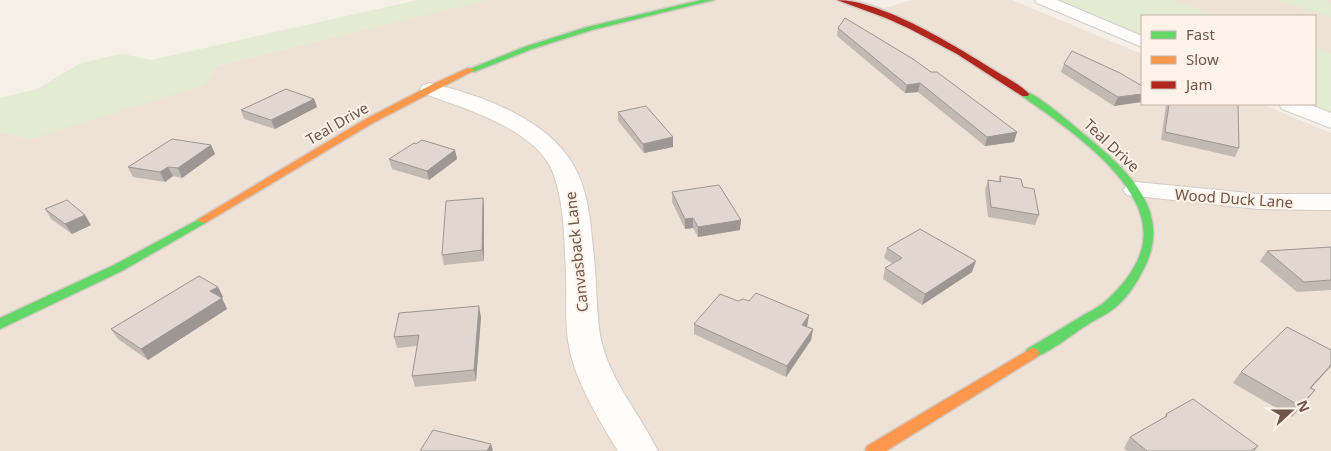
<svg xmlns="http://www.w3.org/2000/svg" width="1331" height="451" font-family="'Noto Sans',sans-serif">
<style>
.residential{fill:#eee1d5}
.green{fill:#e3ebd3}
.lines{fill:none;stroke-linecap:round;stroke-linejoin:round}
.street-casing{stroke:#d4ccc6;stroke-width:2}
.fast-casing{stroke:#d4cac4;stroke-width:3}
.slow-casing{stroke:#d4cac4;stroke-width:3}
.jam-casing{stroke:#d4cac4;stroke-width:3}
.street{fill:#fefdfc;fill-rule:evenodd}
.fast{fill:#63d668;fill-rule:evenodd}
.slow{fill:#ff974d;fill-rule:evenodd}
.jam{fill:#b3261e;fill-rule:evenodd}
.wall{fill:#c2b9b3}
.shaded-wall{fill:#9e9692}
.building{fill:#e1d7d0;stroke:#9e9692}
.labels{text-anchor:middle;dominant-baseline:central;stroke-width:4;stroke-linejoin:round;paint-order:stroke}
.street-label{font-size:15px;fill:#71554a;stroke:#fef3e8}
</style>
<rect width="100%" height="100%" fill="#f5efe8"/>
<g class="residential">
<polygon points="485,0 860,0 884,8 913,0 1012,0 1142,54 1142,104 1262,104 1331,133 1331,451 0,451 0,132 29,139 212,76 216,66"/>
<polygon points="1056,0 1331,0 1331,112 1310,104 1315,104 1315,16 1142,16 1142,35"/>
</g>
<g class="green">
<polygon points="418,0 485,0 216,66 212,76 204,85 29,139 0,132 0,98 37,89 79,64 106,57 123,54 151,60"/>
<polygon points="1056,0 1171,0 1220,16 1142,16 1142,35"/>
<polygon points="1277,0 1322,0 1331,3 1331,17"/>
<polygon points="1315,48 1331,54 1331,112 1310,104 1315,104"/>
</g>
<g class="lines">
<g class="street-casing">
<g id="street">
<polygon points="1035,0 1057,0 1142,36 1142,47 1037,3"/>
<path d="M430 83C480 95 547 118 574 166 589 192 591 228 594 258 597 284 596 320 602 344 613 385 640 414 658 451H618C598 418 574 380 568 341 565 319 567 295 566 273 564 239 565 200 551 168 531 127 462 108 423 93L420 89 423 85Z"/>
<polygon points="1279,104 1308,104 1331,113 1331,128 1282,109"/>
<polygon points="1136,182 1258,194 1331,194 1331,210 1258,209 1127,195 1123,190 1127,185"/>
</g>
</g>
<g class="fast-casing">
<g id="fast">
<polygon points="701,0 714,0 592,30 532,49 474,72 467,70 527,46 587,27"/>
<path d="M1025 91C1040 96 1073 125 1086 136 1130 172 1176 215 1141 274 1135 286 1126 298 1116 307 1108 314 1096 319 1087 325 1071 335 1050 353 1032 358L1027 357 1025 353 1027 349C1046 338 1064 327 1082 316 1091 311 1101 306 1108 299 1124 284 1140 264 1143 242 1152 183 1064 126 1022 96V92Z"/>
<polygon points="203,217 209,220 207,222 122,271 0,329 0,318 114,265"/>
</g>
</g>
<g class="slow-casing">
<g id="slow">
<polygon points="468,68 475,70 371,124 207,222 203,223 197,220 364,120 433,84"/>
<polygon points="1032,348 1037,349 1039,353 1037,357 886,451 865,451 867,446"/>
</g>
</g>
<g class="jam-casing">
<path id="jam" d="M837 0C881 0 956 46 994 70 1006 78 1020 84 1029 94L1028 96H1022L957 54 910 29 886 18Z"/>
</g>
<use href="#street" class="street"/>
<use href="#fast" class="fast"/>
<use href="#slow" class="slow"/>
<use href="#jam" class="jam"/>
</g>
<g class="wall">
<polygon points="838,28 931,72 1017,132 1014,142 985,146 918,92 905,93 837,36"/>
<polygon points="1064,64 1142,86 1114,106 1061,72"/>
<polygon points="314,99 317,107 275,129 244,119 241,110"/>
<polygon points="1166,104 1238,104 1239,148 1235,157 1161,140"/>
<polygon points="618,112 673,137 673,147 644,153 618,121"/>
<polygon points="211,145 215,154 182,178 173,176 165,182 133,177 128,167"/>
<polygon points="455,150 457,159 429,180 392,169 389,159"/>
<polygon points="1000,176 1023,187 1039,215 1035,225 988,217 985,190 988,180 998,182"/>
<polygon points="672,192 740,230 698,237 693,228 685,229 672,202"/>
<polygon points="483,198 484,207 484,261 444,265 442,255"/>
<polygon points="45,209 91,225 72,234 51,219"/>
<polygon points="1331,247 1331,290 1297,292 1260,261 1267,251"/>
<polygon points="887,248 972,272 922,305 883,279 885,268 893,264 884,258"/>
<polygon points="218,287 223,297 222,298 227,309 148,360 118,339 111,329"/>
<polygon points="738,301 749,301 809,315 807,327 813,329 811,340 786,377 694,334 694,324"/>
<polygon points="481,317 476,381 415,387 412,376 417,346 397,348 394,337"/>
<polygon points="1331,366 1311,388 1315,390 1292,417 1233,383 1241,372"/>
<polygon points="1166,414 1258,446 1255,451 1127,451 1124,448 1130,437 1164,418"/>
</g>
<g class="shaded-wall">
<polygon points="920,83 918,92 905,93 907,85"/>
<polygon points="1142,94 1142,102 1114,106 1118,97"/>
<polygon points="314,99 317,107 275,129 271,120"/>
<polygon points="1017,132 1014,142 985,146 987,137"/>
<polygon points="673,137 673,147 644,153 643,144"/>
<polygon points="211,145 215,154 182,178 178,168"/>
<polygon points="455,150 457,159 429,180 427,171"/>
<polygon points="168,167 173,176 165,182 160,172"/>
<polygon points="483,198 484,207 484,261 482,250"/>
<polygon points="85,215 91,225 72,234 65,224"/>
<polygon points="693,218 693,228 685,229 685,219"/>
<polygon points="741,220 740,230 698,237 698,227"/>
<polygon points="976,261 972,272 922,305 925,294"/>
<polygon points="218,287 223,297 222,298 227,309 148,360 141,349 210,291"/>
<polygon points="479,306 481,317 476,381 474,370"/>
<polygon points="809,315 807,326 800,335 802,325"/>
<polygon points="813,329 811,340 786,377 787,366"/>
<polygon points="1331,365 1331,366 1301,399 1310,388"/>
<polygon points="1315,390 1306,401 1292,417 1300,406"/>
<polygon points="491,444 493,451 487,451"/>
</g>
<g class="building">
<polygon points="845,18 913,59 931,72 937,72 1017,132 987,137 920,83 907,85 838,28"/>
<polygon points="1072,51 1120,73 1142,86 1142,94 1118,97 1064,64"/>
<polygon points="286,89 314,99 271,120 241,110"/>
<polygon points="1169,104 1238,104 1239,148 1165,132"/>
<polygon points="646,106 673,137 643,144 618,112"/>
<polygon points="172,139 211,145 178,168 168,167 160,172 128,167"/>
<polygon points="422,140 455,150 427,171 389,159 414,143 416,144"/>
<polygon points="1000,176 1021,179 1023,187 1034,189 1039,215 991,207 988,180 1001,182"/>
<polygon points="719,185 741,220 698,227 693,218 685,219 672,192"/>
<polygon points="483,198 482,250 442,255 446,201"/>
<polygon points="67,200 85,215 65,224 45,209"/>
<polygon points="920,229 976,261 925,294 885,268 902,258 887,248"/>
<polygon points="1331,247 1331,280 1304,282 1267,251"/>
<polygon points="199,276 218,287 210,291 222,298 141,349 111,329"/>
<polygon points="756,293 809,315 802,325 813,329 787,366 694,324 720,294 738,301 743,299 749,301"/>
<polygon points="479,306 474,370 412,376 419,335 394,337 399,313"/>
<polygon points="1287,327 1331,350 1331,365 1310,388 1315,390 1300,406 1241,372"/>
<polygon points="1193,399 1258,446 1251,451 1147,451 1130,437 1167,416 1166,414"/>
<polygon points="433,430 491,444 487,451 420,451"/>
</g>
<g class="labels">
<g class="street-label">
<text transform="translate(337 123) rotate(-30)">Teal Drive</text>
<text transform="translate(1112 145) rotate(43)">Teal Drive</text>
<text transform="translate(1234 198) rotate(4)">Wood Duck Lane</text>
<text transform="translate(576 252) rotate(-96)">Canvasback Lane</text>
</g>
</g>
<rect x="1141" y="15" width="175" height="90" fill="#fef3e8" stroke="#c6b4a9"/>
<rect x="1151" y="31" width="25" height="8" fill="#63d668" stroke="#c6b4a9"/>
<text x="1186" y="40" font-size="15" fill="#71554a">Fast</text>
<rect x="1151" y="56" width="25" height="8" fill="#ff974d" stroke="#c6b4a9"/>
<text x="1186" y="65" font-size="15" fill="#71554a">Slow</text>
<rect x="1151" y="81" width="25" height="8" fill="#b3261e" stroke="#c6b4a9"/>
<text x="1186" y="90" font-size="15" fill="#71554a">Jam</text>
<g transform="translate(1291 411) rotate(69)" stroke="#fef3e8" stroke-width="4" paint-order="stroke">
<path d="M0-4L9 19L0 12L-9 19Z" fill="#71554a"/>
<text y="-8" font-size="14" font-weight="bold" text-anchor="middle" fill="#71554a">N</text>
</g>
</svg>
